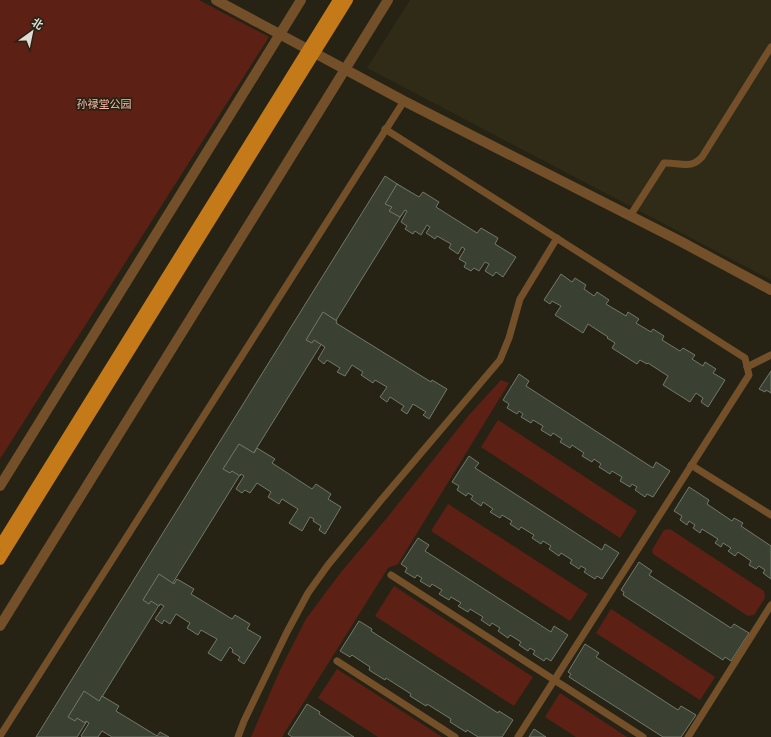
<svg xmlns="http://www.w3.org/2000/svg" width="771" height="737" font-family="'Asap Condensed','Noto Sans SC',sans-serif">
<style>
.built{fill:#302b17}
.green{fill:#5c2114}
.building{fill:#3a4133;stroke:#72796a}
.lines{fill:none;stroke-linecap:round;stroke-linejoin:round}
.service{stroke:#74502a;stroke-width:7}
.minor{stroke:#74502a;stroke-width:10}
.primary{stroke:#c57a1a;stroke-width:10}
.labels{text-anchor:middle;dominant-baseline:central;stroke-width:3.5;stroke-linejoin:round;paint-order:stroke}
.park-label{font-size:11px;fill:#f7b7a7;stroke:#262315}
</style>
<rect width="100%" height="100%" fill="#262315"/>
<polygon class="built" points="410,0 771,0 771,280 367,68"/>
<g class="green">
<polygon points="0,0 199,0 269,37 0,459"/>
<polygon points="501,380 509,383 398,564 388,568 282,737 251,737 280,670 306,619 341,572 386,519 469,415"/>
<polygon points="498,420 637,511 620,538 481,447"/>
<polygon points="448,504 588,594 570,621 431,531"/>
<polygon points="670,529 764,591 765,598 754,615 748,616 653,554 652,550 664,530"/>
<polygon points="394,586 533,677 514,706 375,616"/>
<polygon points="611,609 715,677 700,700 596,633"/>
<polygon points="337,669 442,737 378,737 318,698"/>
<polygon points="560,693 627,737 576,737 545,717"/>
</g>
<g class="building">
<polygon points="385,176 414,195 77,737 36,737"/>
<polygon points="397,184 419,197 423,192 439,202 436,207 477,233 481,228 498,238 495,244 516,257 503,277 496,272 493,276 485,271 489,264 485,262 479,271 474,268 471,271 464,267 466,263 459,259 465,249 462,247 458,254 449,248 451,244 437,236 435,239 426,233 430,227 427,225 421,235 415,231 413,234 405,229 407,226 401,222 407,211 405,210 400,217 389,211 392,207 385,204"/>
<polygon points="561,274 572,282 575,278 586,285 584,289 594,296 597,292 609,300 606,304 626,316 628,312 639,319 636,323 651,332 653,329 664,336 662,340 680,351 683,348 695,355 692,359 703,366 705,362 716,369 713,373 725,380 708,407 701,402 703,398 696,393 690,402 663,385 668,376 648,363 647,364 640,360 637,364 612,348 615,343 607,338 608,337 588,324 583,333 555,315 561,306 552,301 550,304 544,300"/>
<polygon points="323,312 337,321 336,323 431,382 432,380 447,389 429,419 423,415 426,412 413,404 407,414 401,410 404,406 390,397 387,402 380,397 387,387 375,380 373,383 361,375 363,372 352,365 345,376 337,372 340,368 327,360 324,364 318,359 325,347 314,340 312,343 306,340"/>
<polygon points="771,371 771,393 766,390 765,392 759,389"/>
<polygon points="519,374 529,381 526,386 653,468 656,462 670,471 653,497 647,494 645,497 635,490 637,487 632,484 630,487 620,481 622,477 612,471 610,474 599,467 601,464 594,459 592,462 582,456 584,453 572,445 570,448 560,442 562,439 553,433 551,436 541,430 543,426 533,420 531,423 521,417 523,414 519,411 517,414 507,408 509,404 503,400"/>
<polygon points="239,444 254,453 257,448 275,459 272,463 312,489 316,484 331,494 328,499 341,507 325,534 319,530 321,526 313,521 314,519 310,517 302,531 289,523 298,509 282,499 279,504 268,497 271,492 257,483 250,493 245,490 242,493 236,489 244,476 241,474 240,476 232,471 230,473 223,469"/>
<polygon points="469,456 479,463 475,468 602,550 605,544 619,553 602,579 597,576 595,579 584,572 586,569 581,566 579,569 570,563 572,560 561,553 559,556 549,549 551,546 543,541 541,544 532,538 534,535 521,527 519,530 510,524 512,521 502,515 500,518 490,512 493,509 483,502 481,506 471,499 473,496 468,493 466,496 457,490 459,486 452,482"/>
<polygon points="689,487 709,500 707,504 732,521 734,518 743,523 741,526 771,546 771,579 763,573 765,570 759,566 756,569 749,565 751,561 738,552 735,556 728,551 731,548 723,543 721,547 715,543 718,539 702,529 700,533 693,528 695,525 689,521 687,525 680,520 682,516 674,511"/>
<polygon points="418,538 429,545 425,551 551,632 554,626 568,635 551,661 546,658 544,661 533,654 535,651 530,648 528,651 519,645 521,642 510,635 508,638 498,631 500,628 492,623 490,626 481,620 483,617 470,609 468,612 458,606 461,603 451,597 449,600 439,594 442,590 432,584 430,587 420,581 422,578 417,575 415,578 405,572 407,568 401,564"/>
<polygon points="639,562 652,571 649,575 731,628 734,624 749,633 731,661 725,657 723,660 623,595 624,592 621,590"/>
<polygon points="159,574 174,584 177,579 194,589 191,594 232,619 235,615 250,624 247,629 261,637 244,664 238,660 240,657 232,652 233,650 230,647 221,661 208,653 217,639 201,630 198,635 187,628 190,623 176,614 170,624 164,620 162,624 155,619 164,606 160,604 159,606 151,601 149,604 143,600"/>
<polygon points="359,621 372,629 371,631 498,713 499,711 513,720 502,737 478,737 467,730 466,732 450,722 451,719 427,704 426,706 410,696 411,694 386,678 385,680 369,670 370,667 352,655 350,657 340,651"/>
<polygon points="585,644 599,653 596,657 678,710 681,706 696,715 681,737 663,737 569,677 571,674 568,672"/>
<polygon points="84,691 99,701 102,696 119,706 116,711 157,736 160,732 169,737 112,737 102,731 98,737 82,737 81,736 89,723 86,721 85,723 77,718 75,721 68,717"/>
<polygon points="307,704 320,712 319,714 354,737 292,737 288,734"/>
<polygon points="534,729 546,737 529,737"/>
</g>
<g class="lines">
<g class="service">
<polyline points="385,129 745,358 749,375 518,737"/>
<path d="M630 216 664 163C673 162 687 167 694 163 697 162 700 159 702 157L771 47"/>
<polyline points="747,367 771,355"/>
<polyline points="691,465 771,515"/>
<polyline points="391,575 643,737"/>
<polyline points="337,661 455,737"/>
<polyline points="0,736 404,101"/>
<polyline points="238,737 244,721 287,632 308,593 328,565 382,499 500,360 509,338 520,299 557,238"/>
<polyline points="688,737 771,605"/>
</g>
<g class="minor">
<polyline points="216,0 404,101 678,240 771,290"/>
<polyline points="0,486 301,0"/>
<polyline points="0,626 388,0"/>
</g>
<g class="primary">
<polyline points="0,545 338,0"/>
<polyline points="0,560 348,0"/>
</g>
</g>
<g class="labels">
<g class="park-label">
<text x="104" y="104">孙禄堂公园</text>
</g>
</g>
<g transform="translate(32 32) rotate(33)" stroke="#262315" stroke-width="3" paint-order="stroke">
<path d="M0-3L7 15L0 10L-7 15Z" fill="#dedcd3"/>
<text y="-6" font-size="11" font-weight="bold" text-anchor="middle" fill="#dedcd3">北</text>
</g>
</svg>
